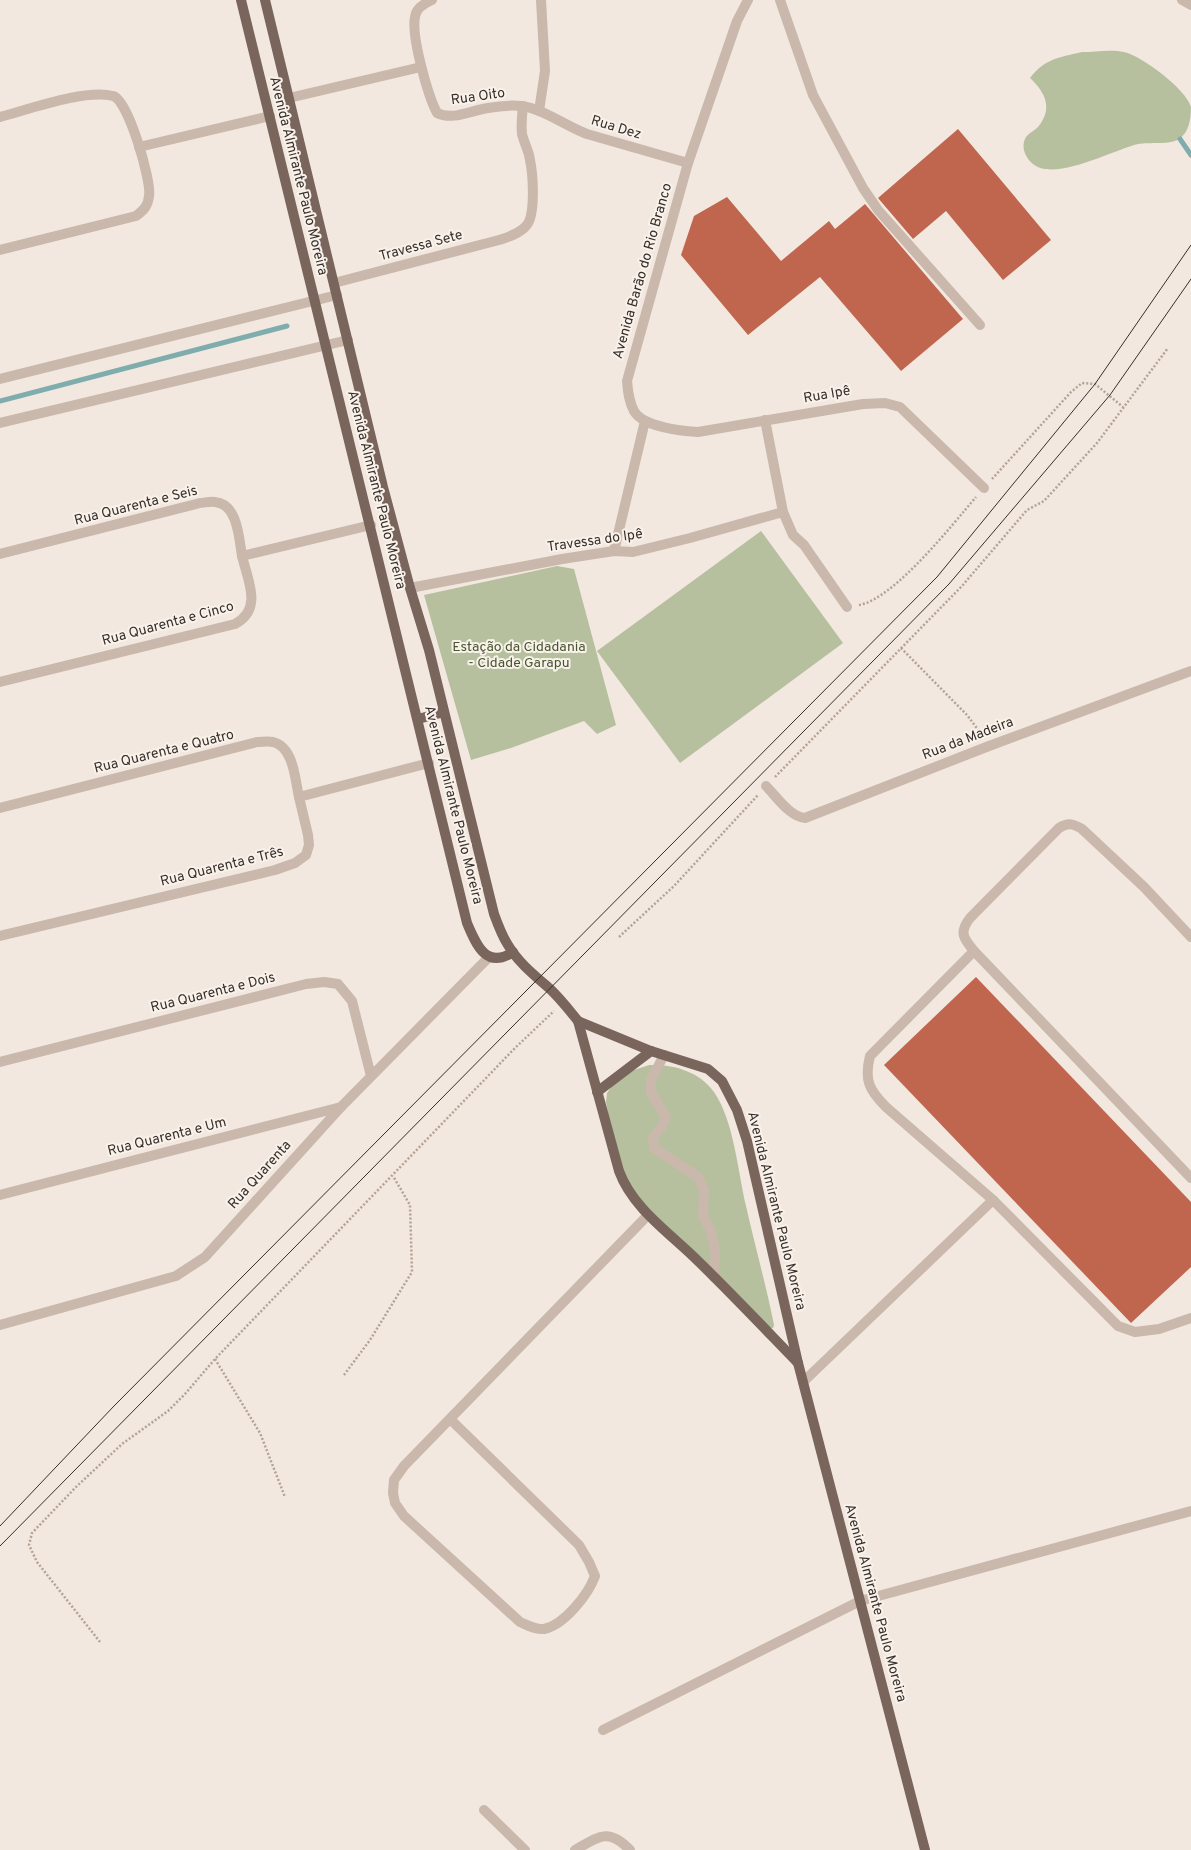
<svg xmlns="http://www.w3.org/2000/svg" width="1191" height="1850" font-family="Overpass,sans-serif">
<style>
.green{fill:#b6c09f}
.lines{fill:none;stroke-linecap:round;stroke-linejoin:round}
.stream{stroke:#7fadae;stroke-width:5}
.building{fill:#c0664e}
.path{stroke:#b5a295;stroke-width:2.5;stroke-dasharray:2 2;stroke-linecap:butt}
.minor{stroke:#c9b8ab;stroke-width:10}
.major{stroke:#79655c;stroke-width:10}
.tram{stroke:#382e2a;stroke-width:1}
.labels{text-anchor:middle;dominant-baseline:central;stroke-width:4;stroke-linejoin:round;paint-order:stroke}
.street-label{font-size:14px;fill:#382e2a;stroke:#f9f2eb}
.park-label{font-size:14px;fill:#48552f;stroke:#f9f2eb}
</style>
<rect width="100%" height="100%" fill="#f2e8df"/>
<g class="green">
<path d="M1082 52C1095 52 1111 49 1124 52 1142 56 1186 89 1191 107 1191 118 1189 133 1179 139 1171 145 1149 142 1138 144 1113 150 1055 182 1033 164 1026 158 1020 147 1026 137 1029 133 1034 131 1038 127 1053 109 1046 93 1030 78 1044 59 1060 57 1082 52Z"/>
<polygon points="761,531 843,643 680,763 597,651"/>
<polygon points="557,566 574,569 616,725 597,734 584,721 511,748 471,760 424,595"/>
<path d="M649 1065C673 1064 699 1071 714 1092 734 1121 738 1172 746 1206 755 1246 766 1285 774 1325L773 1328H770L648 1212 627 1183 613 1141 606 1102 607 1093 614 1083 628 1072Z"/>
</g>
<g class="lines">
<g class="stream">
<polyline points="1180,139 1191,155"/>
<polyline points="0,401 287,326"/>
</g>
</g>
<g class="building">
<polygon points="958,129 1051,240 1003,280 946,211 913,239 878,198"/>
<polygon points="727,197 781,261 829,221 835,229 865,204 963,319 901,371 820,277 748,335 681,255 694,216"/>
<polygon points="976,977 1191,1202 1191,1267 1131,1323 884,1065"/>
</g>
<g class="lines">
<g class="path">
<polyline points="992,479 1071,392 1082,383 1095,384 1123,407"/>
<path d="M859 605C894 599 952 525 976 497"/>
<polyline points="901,648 967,715 982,735"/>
<polyline points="775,777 962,586 1027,510 1044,501 1097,443 1168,348"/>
<polyline points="619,937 674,886 758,795"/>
<polyline points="215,1359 260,1433 285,1497"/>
<polyline points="344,1375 370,1340 412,1272 410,1205 393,1176"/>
<polyline points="100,1642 37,1562 29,1545 32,1533 76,1487 122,1444 168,1411 185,1394 215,1359 515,1048 554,1011"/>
</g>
<g class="minor">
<path d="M432 0C425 3 416 8 415 17 411 36 428 96 437 113 453 121 472 110 488 108 499 106 511 105 522 106 543 109 566 126 587 134L688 163"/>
<path d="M748 0 737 21 688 163 627 381C628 392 629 402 634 411 643 427 682 431 698 432L863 404 885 403 900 407 984 488"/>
<polyline points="780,0 813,95 863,188 878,210 980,325"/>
<polyline points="1182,0 1191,5"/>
<polyline points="289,98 421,67"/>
<polyline points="539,111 545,71 541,0"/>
<path d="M0 117C30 109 85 89 113 96 128 99 152 182 149 196 148 206 144 210 136 216L0 250"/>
<polyline points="139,147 270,116"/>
<path d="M334 283 499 240C508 237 519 234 526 226 536 216 533 174 530 160 529 151 524 143 522 134 521 125 522 115 523 106"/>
<polyline points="0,379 337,295"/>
<polyline points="765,420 783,512 793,535 804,545 847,607"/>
<polyline points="0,423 348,340"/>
<polyline points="614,551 645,421"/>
<path d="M0 554 200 503C204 503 210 501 215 502 238 504 239 539 242 556"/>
<polyline points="410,588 562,559 614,551 633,552 690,538 783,512"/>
<path d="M0 682 235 624C263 609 248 581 242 556L371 525"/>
<path d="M766 786C776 796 790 817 805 818L989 746 1191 671"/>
<path d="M0 808 257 742C262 742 268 741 273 742 294 747 295 780 299 797"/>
<polyline points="0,936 275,870 295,863 306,855 309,845 308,835 299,797 429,763"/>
<path d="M1191 937 1144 887 1082 829C1074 824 1068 822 1059 828L970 918C959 932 963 938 974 951L1191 1178"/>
<path d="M974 951 870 1056C864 1080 869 1090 886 1107L993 1200 1118 1326 1135 1332 1159 1329 1191 1318"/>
<polyline points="664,1055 651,1080 651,1093 666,1117 662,1127 653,1137 654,1148 698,1177 704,1190 703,1216 710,1229 715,1250 714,1277"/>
<polyline points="0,1062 306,984 324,982 338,984 352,1001 371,1076"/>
<polyline points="0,1195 341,1107"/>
<polyline points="0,1325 176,1276 205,1257 341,1107 489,957"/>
<polyline points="803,1382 993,1200"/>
<path d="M450 1419 579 1545 589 1562 595 1576C588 1595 564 1625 544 1629 535 1630 527 1625 520 1622L404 1516 395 1503 393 1493 394 1480 404 1466 648 1215"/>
<polyline points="603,1730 860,1601 1191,1511"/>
<polyline points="484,1810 525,1850"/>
<path d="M575 1850C598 1837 608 1827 630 1850"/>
</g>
<g class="major">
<path d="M241 0 467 923C476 944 486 970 513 952"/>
<path d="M265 0 383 487 410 588 429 650 494 914C498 925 502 936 508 945 518 962 534 975 549 988 560 998 569 1010 578 1021L619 1171C633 1209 670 1233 698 1261 732 1294 765 1329 798 1363"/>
<polyline points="418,719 444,712"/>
<polyline points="578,1021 651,1051 708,1069 722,1081 737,1110 747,1141 798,1363 925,1850"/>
<polyline points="597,1092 651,1051"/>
</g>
<g class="tram">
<polyline points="0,1526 114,1406 937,577 1095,384 1191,245"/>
<polyline points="0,1546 949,584 1110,395 1191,279"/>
</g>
</g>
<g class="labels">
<g class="street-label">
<text transform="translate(478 97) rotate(-8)">Rua Oito</text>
<text transform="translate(616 128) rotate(17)">Rua Dez</text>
<text transform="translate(298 176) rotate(76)">Avenida Almirante Paulo Moreira</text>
<text transform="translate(421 246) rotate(-15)">Travessa Sete</text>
<text transform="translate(643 271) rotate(-74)">Avenida Barão do Rio Branco</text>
<text transform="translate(827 395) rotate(-10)">Rua Ipê</text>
<text transform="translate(376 490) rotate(76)">Avenida Almirante Paulo Moreira</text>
<text transform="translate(136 506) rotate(-14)">Rua Quarenta e Seis</text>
<text transform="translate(595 541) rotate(-8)">Travessa do Ipê</text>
<text transform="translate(168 624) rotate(-15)">Rua Quarenta e Cinco</text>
<text transform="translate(968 739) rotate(-21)">Rua da Madeira</text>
<text transform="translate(164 752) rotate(-14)">Rua Quarenta e Quatro</text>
<text transform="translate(453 805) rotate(76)">Avenida Almirante Paulo Moreira</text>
<text transform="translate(222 867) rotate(-14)">Rua Quarenta e Três</text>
<text transform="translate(213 993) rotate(-14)">Rua Quarenta e Dois</text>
<text transform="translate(167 1137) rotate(-14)">Rua Quarenta e Um</text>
<text transform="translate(260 1175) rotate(-48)">Rua Quarenta</text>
<text transform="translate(776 1211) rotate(76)">Avenida Almirante Paulo Moreira</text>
<text transform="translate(875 1603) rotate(75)">Avenida Almirante Paulo Moreira</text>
</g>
<g class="park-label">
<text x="519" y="647">Estação da Cidadania<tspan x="519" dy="16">- Cidade Garapu</tspan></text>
</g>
</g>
</svg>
